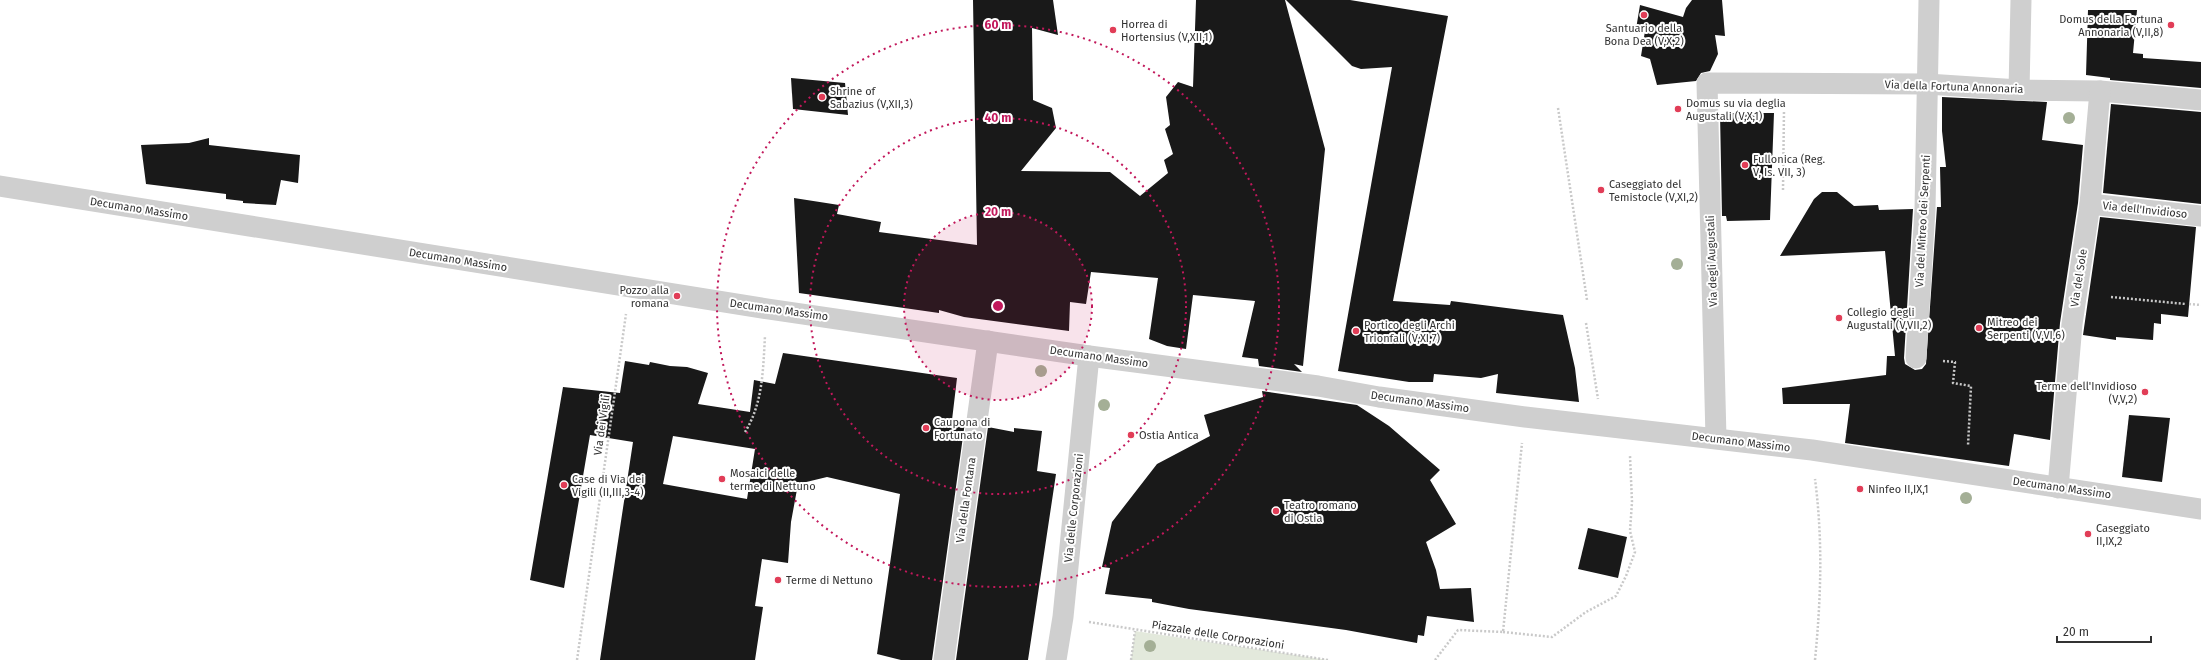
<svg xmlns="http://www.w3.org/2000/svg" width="2201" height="660" font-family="'Fira Sans',sans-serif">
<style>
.green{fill:#e3e9dc}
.building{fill:#191919;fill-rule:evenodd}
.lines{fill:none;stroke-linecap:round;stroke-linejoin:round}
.path{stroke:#c9c9c9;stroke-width:2.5;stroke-dasharray:2 2;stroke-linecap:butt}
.pedestrian{stroke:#cfcfcf;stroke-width:21}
.tree{fill:#a4af96}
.ring{fill:none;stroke:#c2185b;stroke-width:2;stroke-dasharray:2 4}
.poi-dot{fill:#e13d57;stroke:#fff;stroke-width:1.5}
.labels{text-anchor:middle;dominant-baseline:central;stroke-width:4;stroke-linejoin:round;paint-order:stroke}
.poi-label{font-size:11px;fill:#323232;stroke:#fff;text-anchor:start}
.street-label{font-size:11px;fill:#323232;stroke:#fff}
.centre{fill:#c2185b;stroke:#fff;stroke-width:2}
.ring-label{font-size:12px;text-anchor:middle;font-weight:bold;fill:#c2185b;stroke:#fff;stroke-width:4;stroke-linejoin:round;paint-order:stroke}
</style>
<rect width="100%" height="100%" fill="#fff"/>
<polygon class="green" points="1135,631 1328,660 1131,660"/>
<g class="building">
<polygon points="973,0 1053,0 1058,35 1032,28 1033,100 1052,108 1056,128 1021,171 1110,172 1140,196 1168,173 1164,160 1173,154 1165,129 1170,125 1166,97 1178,82 1193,87 1196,0 1285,0 1325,149 1303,366 1294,364 1302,372 1259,366 1258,359 1242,357 1255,301 1193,295 1186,349 1167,346 1149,339 1158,278 1091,272 1086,304 1070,302 1069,331 964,317 939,310 939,313 799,293 794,198 839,205 837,214 881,222 879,232 977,245"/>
<polygon points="1286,0 1350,0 1448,16 1393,301 1450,305 1451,301 1563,315 1575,368 1579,402 1496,393 1498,374 1481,378 1434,374 1433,382 1409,382 1338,371 1392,67 1361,69 1352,66"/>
<polygon points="1692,0 1722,0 1725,36 1715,35 1718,54 1710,71 1701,73 1696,81 1657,85 1650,59 1641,56 1645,31 1636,29 1640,5 1683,17 1686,8"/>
<polygon points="2088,10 2137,10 2133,53 2143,54 2143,58 2201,62 2201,88 2110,80 2110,78 2086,75"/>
<polygon points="791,78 845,83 848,115 793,109"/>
<polygon points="1942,97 2047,102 2042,140 2083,145 2078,203 2060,323 2050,440 2014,434 2009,466 1845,443 1850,404 1783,404 1782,388 1886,375 1887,356 1895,356 1885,251 1780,256 1814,199 1822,192 1837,192 1854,206 1878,205 1879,210 1913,209 1904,358 1905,364 1915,370 1922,369 1926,364 1937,207 1941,207 1940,167 1946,167 1942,131"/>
<polygon points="2111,104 2201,112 2201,204 2103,193"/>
<polygon points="1720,113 1774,113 1770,220 1727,221 1726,216 1722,216"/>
<polygon points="209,138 209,145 300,155 298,183 281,180 276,205 243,203 243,201 226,199 226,194 146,184 141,145 189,143"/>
<polygon points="2100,217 2196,227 2188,317 2161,314 2161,324 2154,323 2153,340 2116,337 2116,340 2083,335"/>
<path d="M783 353 957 378 952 420 965 422 932 660H901L877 654 900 494 827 477 798 484 791 522 788 563 762 559 755 606 763 607 755 660H600L633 442 590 435 564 588 530 580 563 387 620 393 625 361 649 365 650 362 670 366 687 367 708 373 698 404 750 412 754 380 775 384ZM673 436 755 449 747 499 663 484Z"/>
<polygon points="1262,391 1357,405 1389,426 1440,470 1430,480 1456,524 1426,542 1436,570 1440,589 1471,588 1474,622 1427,616 1424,636 1418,635 1417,643 1346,630 1189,609 1152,602 1152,599 1105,594 1110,568 1102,567 1112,522 1157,464 1210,436 1204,415 1263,397"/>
<polygon points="2129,415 2170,418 2162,482 2122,477"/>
<polygon points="988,427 1014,432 1014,428 1042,431 1037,471 1056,474 1028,660 956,660"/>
<polygon points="1588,528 1627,537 1618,578 1578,569"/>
</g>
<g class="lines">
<g class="path">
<polyline points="1558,108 1587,300"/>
<polyline points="1783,190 1784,110"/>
<polyline points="2111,297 2186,304"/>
<polyline points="2189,304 2201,305"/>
<polyline points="1586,323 1598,399"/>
<polyline points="1943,361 1955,362 1953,383 1971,386 1968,446"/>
<path d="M745 432C763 403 763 370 765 336"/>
<polyline points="1089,622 1328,660"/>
<polyline points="1503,632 1552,637 1586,612 1616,596 1626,576 1635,552 1630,531 1632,502 1630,456"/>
<polyline points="577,660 626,314"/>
<polyline points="1131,660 1135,631"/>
<polyline points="1435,660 1458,630 1503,632 1522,443"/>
<path d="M1815 660C1821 598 1823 541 1815 479"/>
</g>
<g class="pedestrian">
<polyline points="2019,90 2021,0"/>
<polyline points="0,186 768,309 1089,356 1318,386 1379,397 1525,417 1812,450 2201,509"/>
<polyline points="2090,204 2201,216"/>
<polyline points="1916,358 1925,209 1929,0"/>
<polyline points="1716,438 1707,83 1927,84 2019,90 2100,91 2201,100"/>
<polyline points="2058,488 2072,324 2090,204 2100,91"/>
<polyline points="944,660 988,341"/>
<polyline points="1056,660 1063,617 1089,356"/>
</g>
</g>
<g class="tree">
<circle cx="2069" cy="118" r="6"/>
<circle cx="1677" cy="264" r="6"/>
<circle cx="1041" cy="371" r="6"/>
<circle cx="1104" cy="405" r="6"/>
<circle cx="1966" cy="498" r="6"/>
<circle cx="1150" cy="646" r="6"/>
</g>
<circle cx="998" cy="306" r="94" fill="#c2185b" fill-opacity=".12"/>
<g class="ring">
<circle cx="998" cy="306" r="94"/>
<circle cx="998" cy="306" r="188"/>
<circle cx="998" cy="306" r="281"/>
</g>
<g class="poi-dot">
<circle cx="1644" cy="15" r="4"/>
<circle cx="2171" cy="25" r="4"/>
<circle cx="1113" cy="30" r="4"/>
<circle cx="822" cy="97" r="4"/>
<circle cx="1678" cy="109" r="4"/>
<circle cx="1745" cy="165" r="4"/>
<circle cx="1601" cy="190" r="4"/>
<circle cx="677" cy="296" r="4"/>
<circle cx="1839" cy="318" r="4"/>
<circle cx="1979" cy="328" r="4"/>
<circle cx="1356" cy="331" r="4"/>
<circle cx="2145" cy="392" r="4"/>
<circle cx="926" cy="428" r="4"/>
<circle cx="1131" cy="435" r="4"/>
<circle cx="722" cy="479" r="4"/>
<circle cx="564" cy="485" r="4"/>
<circle cx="1860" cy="489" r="4"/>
<circle cx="1276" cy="511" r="4"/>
<circle cx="2088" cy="534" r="4"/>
<circle cx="778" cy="580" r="4"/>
</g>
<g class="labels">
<g class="poi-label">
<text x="2163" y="19" text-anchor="end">Domus della Fortuna<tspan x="2163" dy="13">Annonaria (V,II,8)</tspan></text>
<text x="1121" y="24">Horrea di<tspan x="1121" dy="13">Hortensius (V,XII,1)</tspan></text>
<text x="1644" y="28" text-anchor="middle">Santuario della<tspan x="1644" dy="13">Bona Dea (V,X,2)</tspan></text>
<text x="830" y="91">Shrine of<tspan x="830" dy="13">Sabazius (V,XII,3)</tspan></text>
<text x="1686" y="103">Domus su via deglia<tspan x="1686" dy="13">Augustali (V,X,1)</tspan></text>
<text x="1753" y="159">Fullonica (Reg.<tspan x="1753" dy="13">V, Is. VII, 3)</tspan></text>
<text x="1609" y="184">Caseggiato del<tspan x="1609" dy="13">Temistocle (V,XI,2)</tspan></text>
<text x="669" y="290" text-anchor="end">Pozzo alla<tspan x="669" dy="13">romana</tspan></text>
<text x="1847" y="312">Collegio degli<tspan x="1847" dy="13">Augustali (V,VII,2)</tspan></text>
<text x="1987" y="322">Mitreo dei<tspan x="1987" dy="13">Serpenti (V,VI,6)</tspan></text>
<text x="1364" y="325">Portico degli Archi<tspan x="1364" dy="13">Trionfali (V,XI,7)</tspan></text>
<text x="2137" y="386" text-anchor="end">Terme dell'Invidioso<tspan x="2137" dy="13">(V,V,2)</tspan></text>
<text x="934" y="422">Caupona di<tspan x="934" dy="13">Fortunato</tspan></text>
<text x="1139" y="435">Ostia Antica</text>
<text x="730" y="473">Mosaici delle<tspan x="730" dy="13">terme di Nettuno</tspan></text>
<text x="572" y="479">Case di Via dei<tspan x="572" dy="13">Vigili (II,III,3-4)</tspan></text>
<text x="1868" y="489">Ninfeo II,IX,1</text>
<text x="1284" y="505">Teatro romano<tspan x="1284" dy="13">di Ostia</tspan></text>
<text x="2096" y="528">Caseggiato<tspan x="2096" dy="13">II,IX,2</tspan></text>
<text x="786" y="580">Terme di Nettuno</text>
</g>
<g class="street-label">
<text transform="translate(1954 87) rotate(2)">Via della Fortuna Annonaria</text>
<text transform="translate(139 209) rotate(9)">Decumano Massimo</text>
<text transform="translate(2145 210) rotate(6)">Via dell'Invidioso</text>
<text transform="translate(1923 221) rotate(-87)">Via del Mitreo dei Serpenti</text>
<text transform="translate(458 260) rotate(9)">Decumano Massimo</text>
<text transform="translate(1712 261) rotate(-92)">Via degli Augustali</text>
<text transform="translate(2079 278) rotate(-81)">Via del Sole</text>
<text transform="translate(779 310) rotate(8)">Decumano Massimo</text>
<text transform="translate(1099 357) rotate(8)">Decumano Massimo</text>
<text transform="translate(1420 402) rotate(8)">Decumano Massimo</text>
<text transform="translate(602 425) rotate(-82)">Via dei Vigili</text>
<text transform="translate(1741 442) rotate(7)">Decumano Massimo</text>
<text transform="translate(2062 488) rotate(8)">Decumano Massimo</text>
<text transform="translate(966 500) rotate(-82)">Via della Fontana</text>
<text transform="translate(1074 508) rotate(-84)">Via delle Corporazioni</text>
<text transform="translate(1218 635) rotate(9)">Piazzale delle Corporazioni</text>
</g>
</g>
<circle cx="998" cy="306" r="6" class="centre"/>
<g class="ring-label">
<text x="998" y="29">60 m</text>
<text x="998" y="122">40 m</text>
<text x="998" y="216">20 m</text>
</g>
<path d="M2057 636v6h94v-6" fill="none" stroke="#323232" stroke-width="2"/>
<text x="2063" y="636" font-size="12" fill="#323232" stroke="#ffffff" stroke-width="3" paint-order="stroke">20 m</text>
</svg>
